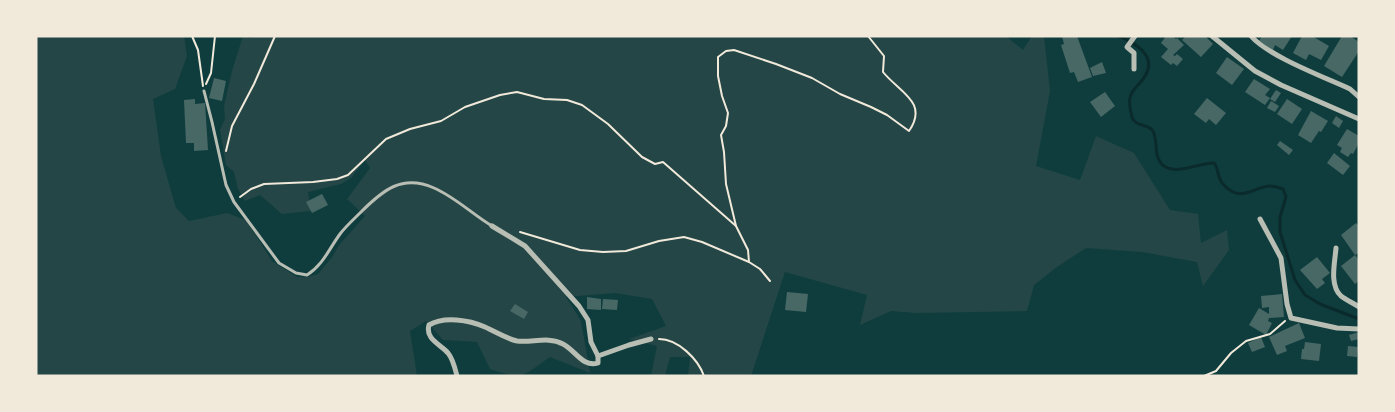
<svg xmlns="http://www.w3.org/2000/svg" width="1395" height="412" font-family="Mulish,sans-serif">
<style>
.green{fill:#244646}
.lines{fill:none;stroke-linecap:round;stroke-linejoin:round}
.stream{stroke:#0a2a2b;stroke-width:3}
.building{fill:#486865}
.path{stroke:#f1e9da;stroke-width:2}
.service{stroke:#b8beb3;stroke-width:3}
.minor{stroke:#b8beb3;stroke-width:5}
</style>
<rect width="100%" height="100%" fill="#0f3d3e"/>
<path class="green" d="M36 36H184L187 56 175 89 153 99 161 156 176 208 189 221 227 213 246 220 272 261 297 277H308L318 274 333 256 339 245 365 216 347 199 370 168 365 160 351 178 341 184 308 192 311 211 282 214 260 195 245 201 238 189 234 172 226 165 220 130 225 119 224 106 232 71 243 36 251 38 252 36H1006L1023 50 1032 36H1044L1050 91 1036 166 1080 180 1096 136 1134 153 1170 210 1198 214 1201 243 1227 230 1229 250 1203 286 1197 262 1142 252 1086 248 1057 267 1034 285 1027 311 916 313 891 311 860 325 867 295 785 272 751 376H688L690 357H670L665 376H651L657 346 629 339 666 326 652 299 615 293 566 297 581 321 590 373 550 357C521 377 525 380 490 369L477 342 443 340 426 321 410 331 417 376H36Z"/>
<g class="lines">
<path class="stream" d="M1118 36C1134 42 1158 56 1145 76 1141 84 1131 89 1130 98 1129 102 1131 113 1132 117 1136 128 1148 123 1153 131 1157 138 1155 150 1158 158 1167 181 1199 162 1214 163 1219 169 1217 178 1223 184 1241 205 1255 185 1271 186 1275 186 1279 188 1283 189L1286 197 1280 217V232L1295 280 1305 295 1320 304 1359 319"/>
</g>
<g class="building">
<polygon points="1062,36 1077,36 1092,77 1078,82 1074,72 1070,73 1061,45 1064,44"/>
<polygon points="1166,36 1172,36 1176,39 1177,38 1184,45 1173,55 1175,56 1177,54 1183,59 1177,66 1173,63 1171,65 1161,57 1168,49 1161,43"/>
<polygon points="1186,36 1205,36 1213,44 1201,57 1182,40"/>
<polygon points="1262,36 1292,36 1283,50 1275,45 1273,50 1259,41"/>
<polygon points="1302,36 1312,36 1329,46 1321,60 1309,54 1306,60 1293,53"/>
<polygon points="1342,36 1350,36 1359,42 1359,51 1342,77 1324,66"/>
<polygon points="1227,57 1244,69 1232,85 1216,73"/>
<polygon points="1102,62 1106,73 1093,76 1090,68"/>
<polygon points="214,78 226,81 222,101 209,98"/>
<polygon points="1254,79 1270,89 1265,95 1270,98 1265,105 1245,92"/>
<polygon points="1276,90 1281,93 1275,102 1270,99"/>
<polygon points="1105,92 1115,106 1101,117 1090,102"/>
<polygon points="1207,98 1226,113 1216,125 1209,119 1206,123 1194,114"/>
<polygon points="195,99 195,104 205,103 208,150 194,151 194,143 186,143 184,100"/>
<polygon points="1287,99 1302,109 1292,124 1277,114"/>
<polygon points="1271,101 1279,106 1275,112 1267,108"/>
<polygon points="1311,111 1328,121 1321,132 1319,131 1311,143 1298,135"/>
<polygon points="1336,116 1343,121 1339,128 1332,123"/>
<polygon points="1347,129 1359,136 1359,143 1353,154 1351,153 1348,157 1340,152 1342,148 1337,145"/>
<polygon points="1280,141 1293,150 1289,155 1277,145"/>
<polygon points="1334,153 1350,166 1343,175 1327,163"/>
<polygon points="322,194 328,205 312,213 306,202"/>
<polygon points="1356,223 1359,226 1359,253 1355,255 1341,235"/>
<polygon points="1355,255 1359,260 1359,281 1355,284 1341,266"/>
<polygon points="1317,257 1330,273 1322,279 1325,283 1317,289 1300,270"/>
<polygon points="787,292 808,294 806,312 785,310"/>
<polygon points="1282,294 1284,317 1269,318 1268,321 1272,323 1266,335 1249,325 1259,308 1269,314 1269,307 1262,308 1261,296"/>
<polygon points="587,297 601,299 601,310 587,309"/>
<polygon points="603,299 618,300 617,310 602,309"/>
<polygon points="515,304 528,312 524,319 510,311"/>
<polygon points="1299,323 1305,338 1285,346 1287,351 1277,355 1269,337"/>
<polygon points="1359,332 1359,339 1351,341 1349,335"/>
<polygon points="1261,337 1265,347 1252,352 1248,343"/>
<polygon points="1305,342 1321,344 1319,361 1301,359 1302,349 1304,349"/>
<polygon points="1348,346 1358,347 1357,357 1347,356"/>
</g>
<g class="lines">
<g class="path">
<polyline points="192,36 198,50 203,86"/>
<polyline points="206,84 211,73 215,36"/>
<polyline points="226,151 232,126 254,84 275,36"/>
<polyline points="240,197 251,189 264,184 313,182 337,179 348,175 386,139 410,129 441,121 465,107 500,95 517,92 544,99 567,100 582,105 608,124 642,157 655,164 663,162 736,226 748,250 749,262"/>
<path d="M736 226 726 184 724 152 721 135 726 126 728 113 722 96 718 76V57L726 51 734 50 776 64 812 78 840 94 871 107 887 115 909 131C929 102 899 92 883 72L884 56 868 36"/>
<polyline points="520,232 580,250 603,252 626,251 659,241 684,237 702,242 749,262 760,269 770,281"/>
<path d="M659 339C678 339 698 359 704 376"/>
<polyline points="1204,376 1216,371 1231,353 1246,341 1270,334 1285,321"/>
</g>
<path class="service" d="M204 91 212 122 226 185 234 202 279 263 296 273 307 275C323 265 329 249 340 234 346 226 354 219 361 212 383 190 402 174 434 188 455 197 472 214 492 226"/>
<g class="minor">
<polyline points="1212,36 1255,71 1281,85 1359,119"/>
<path d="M1251 36C1268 56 1324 77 1350 89L1359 97"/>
<polyline points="1134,69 1134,53 1127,47 1135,36"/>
<polyline points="1260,219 1281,258 1287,304 1291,318 1337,328 1359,329"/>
<path d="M1336 248C1335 262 1329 285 1341 296 1346 300 1353 303 1359 307"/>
<polyline points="598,356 629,345 651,339"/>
<path d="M457 376C455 368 453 359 448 353 440 344 425 339 429 325 444 316 469 320 485 327 496 332 505 338 517 341 532 343 548 336 563 344 575 350 583 368 598 363V356L591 342 588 320 579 306 525 246 492 226"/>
</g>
</g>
<rect width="1395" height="412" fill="none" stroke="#f1e9da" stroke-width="75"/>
</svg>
